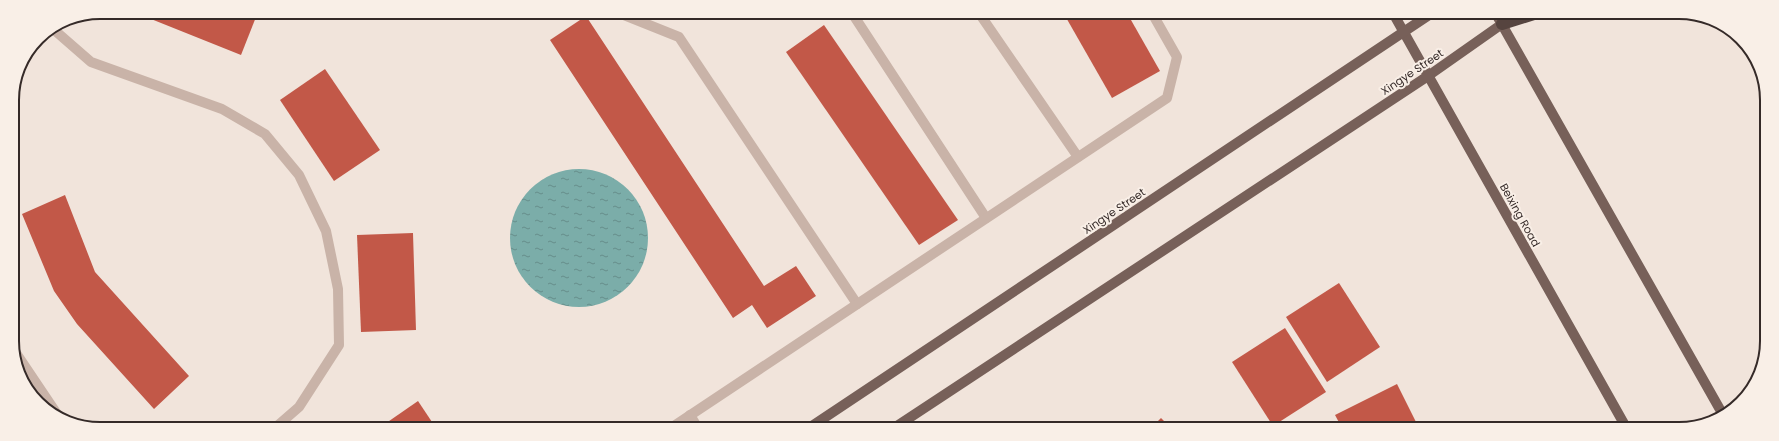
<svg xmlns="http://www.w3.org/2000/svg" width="1779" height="441" font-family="Poppins,sans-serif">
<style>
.water{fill:url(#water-ripples)}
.building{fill:#c25848}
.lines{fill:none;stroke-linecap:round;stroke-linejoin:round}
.minor{stroke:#c9b3a8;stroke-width:10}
.major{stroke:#776059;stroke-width:10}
.highway{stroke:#56443f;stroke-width:12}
.labels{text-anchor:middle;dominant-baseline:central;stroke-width:4;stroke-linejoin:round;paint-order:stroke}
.street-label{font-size:11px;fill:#352a28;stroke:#f9efe7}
.rim{fill:none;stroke:#352a28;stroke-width:2}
</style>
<defs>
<pattern id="water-ripples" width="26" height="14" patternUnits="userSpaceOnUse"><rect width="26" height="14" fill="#7bada9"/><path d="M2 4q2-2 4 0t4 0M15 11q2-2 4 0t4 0" fill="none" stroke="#668d8a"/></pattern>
</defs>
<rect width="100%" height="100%" fill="#f1e4db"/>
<circle class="water" cx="579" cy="238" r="69"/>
<g class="building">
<polygon points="153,12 258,12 241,55 151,19"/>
<polygon points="1065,13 1127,13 1160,71 1112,98 1064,14"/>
<polygon points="586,16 764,286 796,266 816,296 767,328 752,305 733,318 550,40"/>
<polygon points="824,25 958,220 919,245 786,52"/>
<polygon points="325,69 380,150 334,181 280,100"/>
<polygon points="65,195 95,272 189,376 154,409 77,324 54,291 22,214"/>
<polygon points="413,233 416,330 361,332 357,235"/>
<polygon points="1339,283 1380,347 1327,382 1286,317"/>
<polygon points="1285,328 1326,392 1273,426 1232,362"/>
<polygon points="1397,384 1418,426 1413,429 1342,428 1335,415"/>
<polygon points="418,401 436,428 379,428"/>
<polygon points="1161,418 1171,428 1151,428"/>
</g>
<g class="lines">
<g class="minor">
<polyline points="619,13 679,37 857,304"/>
<polyline points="852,13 986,218"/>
<polyline points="979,13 1078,157"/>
<polyline points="52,28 91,62 222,109 265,134 299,175 326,231 338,289 339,345 299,407 276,427"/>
<polyline points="14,350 57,414"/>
<polyline points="690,415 698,428"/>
<polyline points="671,428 1167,98 1177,57 1152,13"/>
</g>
<g class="major">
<polyline points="1393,13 1627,429"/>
<polyline points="1496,14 1722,413"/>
<polyline points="809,428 1432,13"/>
<polyline points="894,428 1428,76 1502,24"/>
</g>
<polyline class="highway" points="1502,24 1534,14"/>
</g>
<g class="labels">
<g class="street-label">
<text transform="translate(1412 72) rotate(-34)">Xingye Street</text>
<text transform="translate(1114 211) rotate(-34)">Xingye Street</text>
<text transform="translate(1520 215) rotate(61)">Beixing Road</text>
</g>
</g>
<path d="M0 0H1779V441H0ZM100 19H1679A81 81 0 0 1 1760 100V341A81 81 0 0 1 1679 422H100A81 81 0 0 1 19 341V100A81 81 0 0 1 100 19Z" fill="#f9efe7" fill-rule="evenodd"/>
<path class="rim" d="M100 19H1679A81 81 0 0 1 1760 100V341A81 81 0 0 1 1679 422H100A81 81 0 0 1 19 341V100A81 81 0 0 1 100 19Z"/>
</svg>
